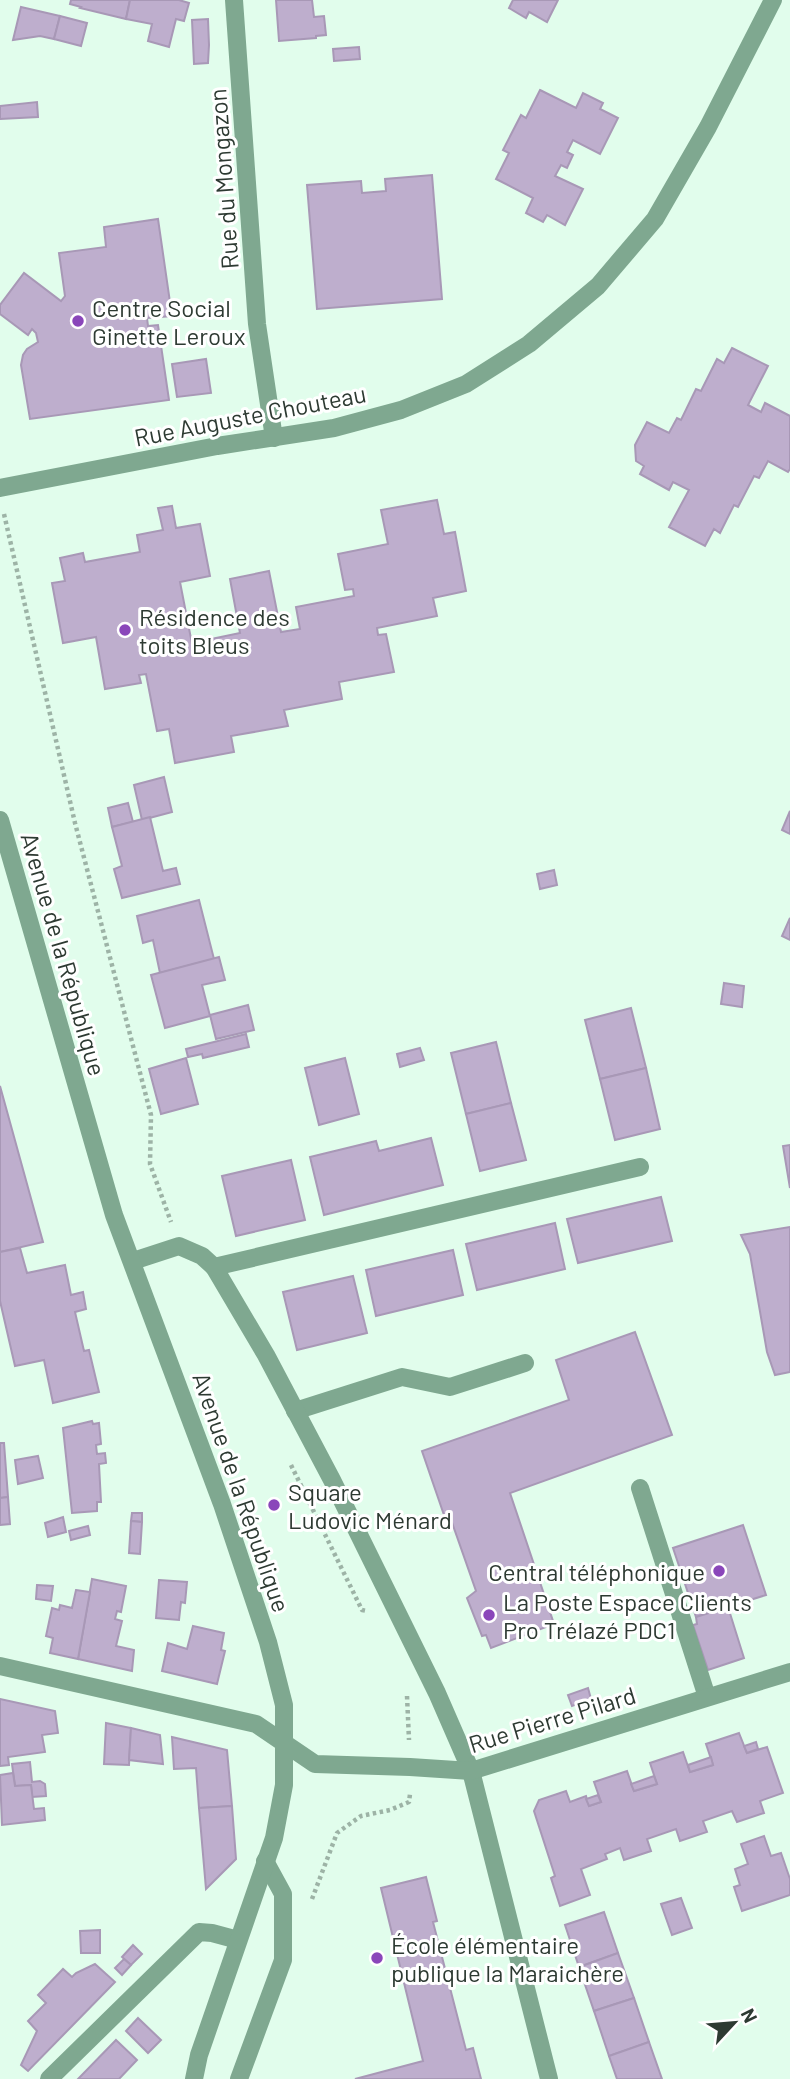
<svg xmlns="http://www.w3.org/2000/svg" width="790" height="2079" font-family="Barlow,sans-serif">
<style>
.building{fill:#beaecd;stroke:#a898b6;stroke-width:2}
.lines{fill:none;stroke-linecap:round;stroke-linejoin:round}
.path{stroke:#9db3a6;stroke-width:4.5;stroke-dasharray:3.5 3.5;stroke-linecap:butt}
.service{stroke:#7fa890;stroke-width:18}
.minor{stroke:#7fa890;stroke-width:18}
.tertiary{stroke:#7fa890;stroke-width:18}
.poi-dot{fill:#8a46ba;stroke:#fff;stroke-width:2.5}
.labels{text-anchor:middle;dominant-baseline:central;stroke-width:6;stroke-linejoin:round;paint-order:stroke}
.street-label{font-size:24px;fill:#2d3a32;stroke:#fff}
.poi-label{font-size:24px;fill:#2d3a32;stroke:#fff;text-anchor:start}
</style>
<rect width="100%" height="100%" fill="#e1fdec"/>
<g class="building">
<polygon points="71,0 130,0 126,19 80,8 81,7 70,4"/>
<polygon points="130,0 179,0 189,3 184,21 176,19 169,47 148,41 152,24 126,19"/>
<polygon points="276,0 312,0 314,17 324,16 326,35 316,36 316,38 279,41"/>
<polygon points="513,0 558,0 547,22 529,12 526,18 509,8"/>
<polygon points="21,7 60,16 54,39 40,36 13,40"/>
<polygon points="60,16 87,23 81,46 54,39"/>
<polygon points="208,19 209,45 208,63 194,64 192,20"/>
<polygon points="359,47 360,59 334,61 333,49"/>
<polygon points="540,90 576,108 583,93 603,103 600,109 618,118 600,154 573,140 567,152 573,155 567,168 561,165 555,176 583,189 565,225 547,215 543,222 526,213 533,198 496,179 509,153 503,150 521,115 526,118"/>
<polygon points="37,102 38,117 0,119 0,106"/>
<polygon points="432,175 442,299 317,309 307,185 361,181 362,193 386,191 385,179"/>
<polygon points="158,219 172,316 147,318 148,326 158,325 169,400 30,419 21,365 23,355 27,349 38,342 36,333 32,329 28,335 0,314 0,305 24,273 61,301 65,296 59,253 106,247 104,227"/>
<polygon points="732,348 768,366 748,405 761,412 765,403 790,416 790,469 788,472 768,461 759,478 754,476 738,507 734,505 720,533 714,529 705,546 669,527 689,490 673,482 669,490 640,474 644,466 636,461 635,445 647,422 669,433 677,418 681,420 696,389 701,391 717,359 724,363"/>
<polygon points="206,359 211,393 177,397 172,364"/>
<polygon points="437,500 444,534 455,532 466,591 433,598 437,616 377,628 378,635 386,634 394,672 339,682 342,699 284,710 288,726 231,736 234,752 175,763 169,729 157,731 146,674 139,675 141,683 105,689 96,637 63,643 52,583 65,581 60,558 83,553 85,562 140,552 137,535 163,530 158,508 172,506 176,528 200,524 210,576 180,582 193,649 212,645 211,639 240,633 230,579 269,571 281,632 300,629 296,607 354,596 353,589 345,590 338,554 388,544 381,510"/>
<polygon points="164,777 172,812 142,820 134,785"/>
<polygon points="128,803 133,822 112,827 108,808"/>
<polygon points="790,811 790,834 782,830"/>
<polygon points="150,817 163,871 176,868 180,884 122,898 114,869 122,866 112,827"/>
<polygon points="554,870 557,885 540,889 537,874"/>
<polygon points="199,900 214,959 160,973 153,940 143,943 137,916"/>
<polygon points="790,918 790,940 782,936"/>
<polygon points="219,957 225,980 202,985 210,1016 165,1028 151,975"/>
<polygon points="724,983 744,986 742,1007 721,1004"/>
<polygon points="248,1005 254,1030 216,1039 210,1015"/>
<polygon points="631,1008 646,1068 600,1079 585,1020"/>
<polygon points="246,1034 249,1047 203,1058 202,1054 188,1057 186,1049"/>
<polygon points="496,1042 511,1103 466,1114 451,1053"/>
<polygon points="420,1048 424,1060 400,1067 397,1054"/>
<polygon points="186,1058 198,1104 161,1114 149,1069"/>
<polygon points="345,1058 359,1114 319,1125 305,1068"/>
<polygon points="646,1068 660,1129 615,1140 600,1079"/>
<polygon points="0,1086 43,1242 0,1252"/>
<polygon points="511,1103 526,1160 480,1171 466,1114"/>
<polygon points="431,1138 443,1185 324,1215 310,1157 376,1141 379,1151"/>
<polygon points="790,1145 790,1188 783,1146"/>
<polygon points="291,1160 305,1220 236,1236 222,1176"/>
<polygon points="661,1197 672,1241 578,1263 567,1219"/>
<polygon points="555,1223 565,1269 477,1290 466,1244"/>
<polygon points="790,1227 790,1372 775,1375 767,1352 750,1254 741,1235"/>
<polygon points="20,1248 27,1273 65,1265 71,1295 83,1292 86,1309 75,1312 84,1351 89,1350 99,1392 53,1403 44,1360 15,1366 0,1301 0,1252"/>
<polygon points="453,1250 463,1295 376,1316 366,1270"/>
<polygon points="353,1276 367,1333 297,1350 283,1292"/>
<polygon points="635,1332 672,1435 510,1493 554,1624 491,1648 486,1635 482,1636 467,1598 476,1591 449,1514 445,1518 422,1451 569,1400 556,1360"/>
<polygon points="92,1421 93,1424 99,1423 101,1444 96,1445 97,1454 105,1453 106,1463 99,1464 101,1502 97,1502 97,1511 72,1513 63,1428"/>
<polygon points="0,1443 4,1443 8,1497 0,1498"/>
<polygon points="38,1456 43,1478 18,1484 15,1460"/>
<polygon points="8,1497 10,1524 0,1525 0,1498"/>
<polygon points="132,1513 142,1513 142,1522 131,1521"/>
<polygon points="63,1517 66,1532 48,1537 45,1523"/>
<polygon points="131,1521 142,1522 140,1554 129,1553"/>
<polygon points="743,1525 766,1595 696,1617 673,1548"/>
<polygon points="88,1526 90,1535 71,1540 69,1531"/>
<polygon points="92,1579 126,1586 121,1612 117,1611 115,1619 122,1621 116,1646 134,1650 132,1671 78,1659"/>
<polygon points="159,1580 187,1582 185,1603 181,1602 179,1620 156,1618"/>
<polygon points="37,1585 53,1586 51,1601 36,1599"/>
<polygon points="76,1590 90,1592 78,1659 50,1653 53,1638 46,1636 52,1608 59,1610 60,1605 72,1608"/>
<polygon points="728,1607 744,1658 708,1670 693,1625 697,1624 696,1617"/>
<polygon points="193,1626 224,1633 221,1650 225,1651 217,1684 162,1671 168,1643 187,1649"/>
<polygon points="588,1688 591,1699 572,1706 568,1695"/>
<polygon points="0,1699 55,1711 58,1733 42,1735 45,1752 8,1757 9,1765 0,1766"/>
<polygon points="106,1723 131,1728 129,1765 104,1764"/>
<polygon points="131,1728 160,1735 163,1764 129,1760"/>
<polygon points="739,1733 747,1753 767,1747 783,1793 760,1801 764,1813 737,1822 732,1811 703,1821 707,1832 680,1841 676,1829 647,1839 651,1851 624,1860 620,1848 605,1854 607,1859 581,1869 590,1895 560,1906 551,1878 555,1876 534,1811 539,1800 566,1791 570,1802 586,1796 589,1806 601,1802 594,1782 627,1771 634,1791 657,1784 650,1763 683,1752 690,1772 713,1765 706,1744"/>
<polygon points="172,1737 227,1750 232,1806 199,1808 196,1768 174,1769"/>
<polygon points="756,1742 758,1749 747,1753 744,1746"/>
<polygon points="711,1757 713,1765 690,1772 688,1765"/>
<polygon points="30,1762 32,1782 40,1781 45,1784 46,1796 32,1797 31,1785 15,1786 12,1764"/>
<polygon points="13,1773 15,1786 31,1785 34,1809 44,1808 45,1820 2,1825 0,1775"/>
<polygon points="654,1776 657,1784 634,1791 631,1784"/>
<polygon points="598,1795 601,1802 589,1806 586,1799"/>
<polygon points="232,1806 236,1859 206,1889 199,1808"/>
<polygon points="764,1836 771,1856 781,1853 790,1879 790,1895 742,1911 734,1887 740,1885 735,1869 748,1864 741,1844"/>
<polygon points="426,1877 437,1921 433,1922 466,2050 473,2048 481,2079 355,2079 423,2061 381,1888"/>
<polygon points="681,1898 692,1928 672,1935 661,1904"/>
<polygon points="604,1912 618,1953 579,1967 565,1925"/>
<polygon points="100,1930 100,1953 81,1953 80,1931"/>
<polygon points="133,1945 142,1954 131,1965 122,1957"/>
<polygon points="618,1953 634,1998 594,2011 579,1967"/>
<polygon points="124,1959 131,1965 122,1975 115,1968"/>
<polygon points="95,1964 115,1982 28,2071 21,2065 37,2031 28,2021 46,2003 38,1995 63,1969 72,1977 76,1973"/>
<polygon points="634,1998 649,2042 609,2056 594,2011"/>
<polygon points="138,2018 161,2040 148,2053 126,2031"/>
<polygon points="116,2040 137,2060 119,2079 78,2079"/>
<polygon points="649,2042 662,2079 617,2079 609,2056"/>
</g>
<g class="lines">
<g class="path">
<polyline points="4,514 75,823 151,1115 150,1164 171,1222"/>
<polyline points="291,1465 362,1610 367,1611"/>
<polyline points="407,1696 409,1740"/>
<polyline points="312,1899 337,1833 361,1816 390,1810 409,1802 410,1794"/>
</g>
<g class="service">
<polyline points="295,1411 402,1377 450,1387 525,1363"/>
<polyline points="640,1488 707,1697"/>
<polyline points="239,2079 283,1960 283,1894 265,1861"/>
</g>
<g class="minor">
<polyline points="234,0 257,324 274,438"/>
<polyline points="0,488 217,446 334,428 401,410 466,384 529,344 598,286 655,219 708,127 773,0"/>
<polyline points="133,1261 179,1246 202,1256 214,1267 266,1355 332,1480 437,1693 471,1771 549,2079"/>
<polyline points="214,1267 640,1167"/>
<polyline points="0,1666 256,1724 315,1764 410,1767 471,1771 790,1672"/>
<polyline points="49,2079 199,1932 212,1933 238,1940"/>
</g>
<polyline class="tertiary" points="0,820 114,1215 222,1504 268,1642 284,1705 284,1785 274,1838 199,2055 194,2079"/>
</g>
<g class="poi-dot">
<circle cx="78" cy="321" r="7"/>
<circle cx="125" cy="630" r="7"/>
<circle cx="274" cy="1505" r="7"/>
<circle cx="719" cy="1571" r="7"/>
<circle cx="489" cy="1615" r="7"/>
<circle cx="377" cy="1958" r="7"/>
</g>
<g class="labels">
<g class="street-label">
<text transform="translate(223 179) rotate(-94)">Rue du Mongazon</text>
<text transform="translate(250 415) rotate(-11)">Rue Auguste Chouteau</text>
<text transform="translate(64 954) rotate(74)">Avenue de la République</text>
<text transform="translate(242 1492) rotate(71)">Avenue de la République</text>
<text transform="translate(552 1719) rotate(-17)">Rue Pierre Pilard</text>
</g>
<g class="poi-label">
<text x="92" y="307">Centre Social<tspan x="92" dy="28">Ginette Leroux</tspan></text>
<text x="139" y="616">Résidence des<tspan x="139" dy="28">toits Bleus</tspan></text>
<text x="288" y="1491">Square<tspan x="288" dy="28">Ludovic Ménard</tspan></text>
<text x="705" y="1571" text-anchor="end">Central téléphonique</text>
<text x="503" y="1601">La Poste Espace Clients<tspan x="503" dy="28">Pro Trélazé PDC1</tspan></text>
<text x="391" y="1944">École élémentaire<tspan x="391" dy="28">publique la Maraichère</tspan></text>
</g>
</g>
<g transform="translate(734 2023) rotate(64)" stroke="#ffffff" stroke-width="5" paint-order="stroke">
<path d="M0-5L12 26L0 18L-12 26Z" fill="#2d3a32"/>
<text y="-10" font-size="19" font-weight="bold" text-anchor="middle" fill="#2d3a32">N</text>
</g>
</svg>
